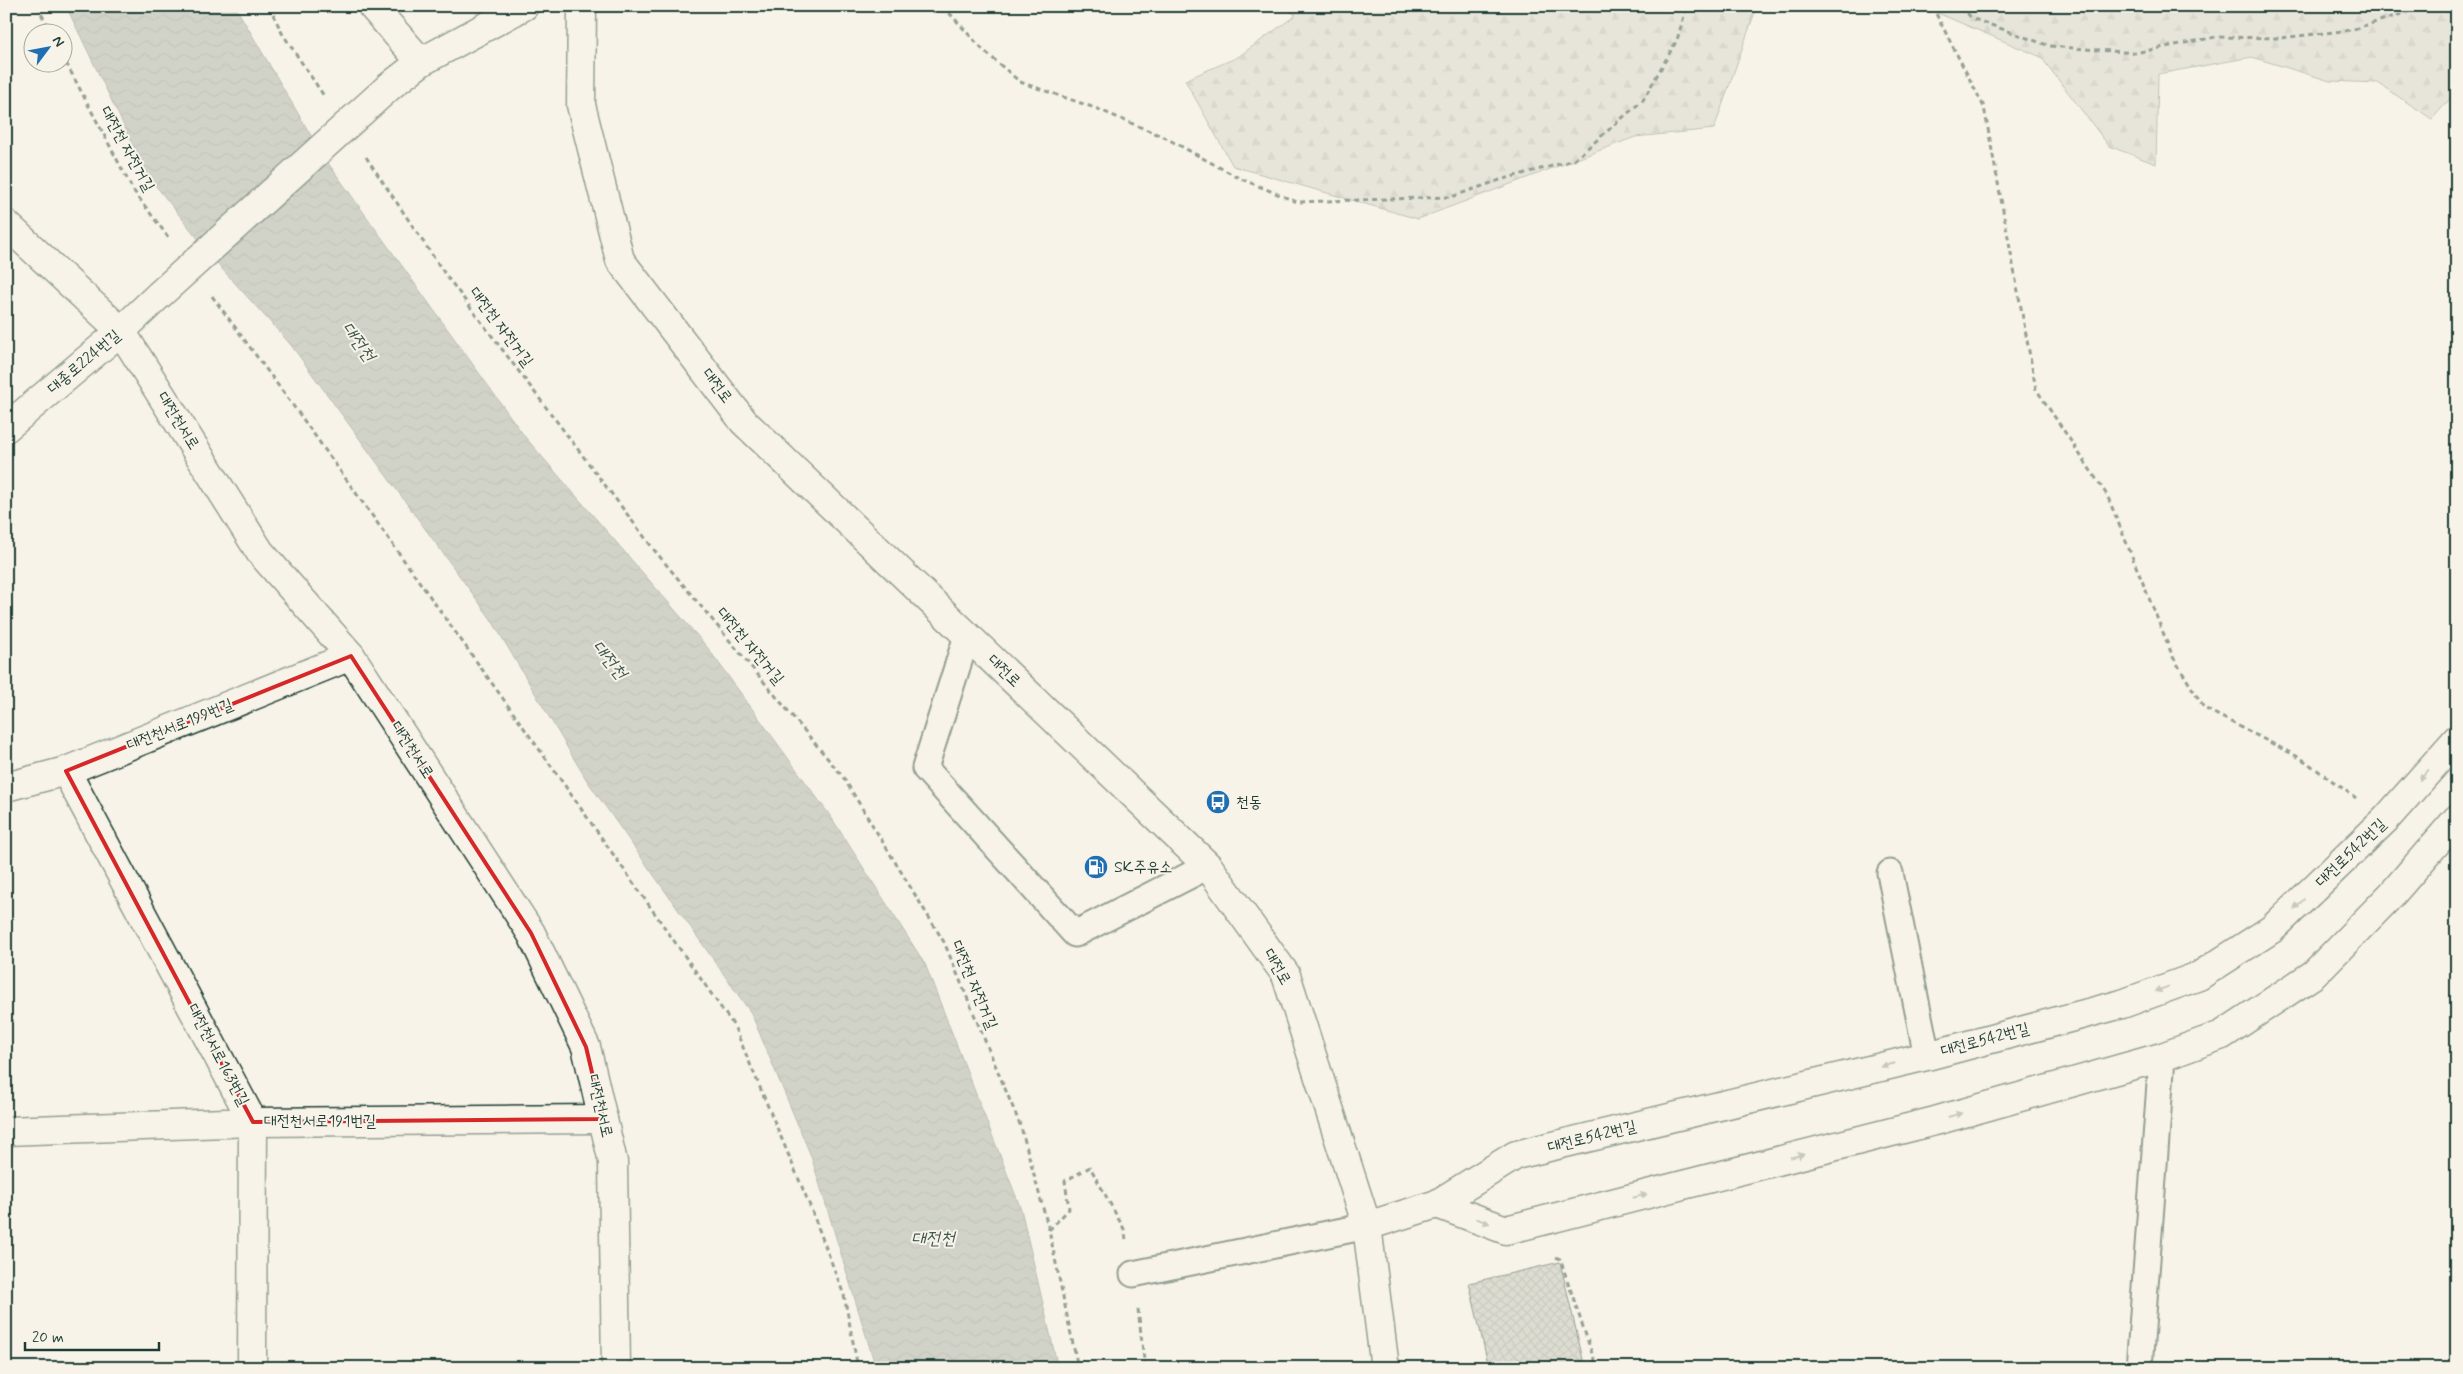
<svg xmlns="http://www.w3.org/2000/svg" width="2463" height="1374" font-family="Mynerve,'Poor Story',sans-serif">
<style>
.forest{fill:url(#forest-firs);stroke:#79897f}
.water{fill:url(#water-waves);stroke:#6f8077}
.building{fill:url(#building-cross-hatch);stroke:#1f3d34}
.lines{fill:none;stroke-linecap:round;stroke-linejoin:round}
.lane-casing{stroke:#1f3d34;stroke-width:29}
.street-casing{stroke:#1f3d34;stroke-width:31}
.secondary-casing{stroke:#1f3d34;stroke-width:31}
.primary-casing{stroke:#1f3d34;stroke-width:31}
.path{stroke:#1f3d34;stroke-width:3;stroke-dasharray:5 4;stroke-linecap:butt}
.lane{stroke:#f7f3e8;stroke-width:25}
.street{stroke:#f7f3e8;stroke-width:28}
.secondary{stroke:#f7f3e8;stroke-width:28}
.primary{stroke:#f7f3e8;stroke-width:28}
.primary-bridge-casing{stroke:#1f3d34;stroke-width:31;stroke-linecap:butt}
.primary-bridge{stroke:#f7f3e8;stroke-width:28}
.oneway{fill:#8b988e}
.marked{fill:none;stroke:#d62828;stroke-width:4;stroke-linejoin:round}
.labels{text-anchor:middle;dominant-baseline:central;stroke-width:4;stroke-linejoin:round;paint-order:stroke}
.street-label{font-size:16px;fill:#1f3d34;stroke:#f7f3e8}
.poi-label{font-size:16px;fill:#1f3d34;stroke:#f7f3e8;text-anchor:start}
.water-label{font-size:18px;font-style:italic;fill:#405950;stroke:#f7f3e8}
</style>
<defs>
<pattern id="forest-firs" width="22" height="20" patternUnits="userSpaceOnUse" patternTransform="scale(1.25)"><rect width="22" height="20" fill="#d3d5ca"/><path d="M5 1l3.5 6h-7zM16 11l3.5 6h-7z" fill="#b5b8ae"/></pattern>
<pattern id="water-waves" width="16" height="10" patternUnits="userSpaceOnUse" patternTransform="scale(1.25)"><rect width="16" height="10" fill="#a4ada3"/><path d="M0 5q4-4 8 0t8 0" fill="none" stroke="#858e86"/></pattern>
<pattern id="building-cross-hatch" width="8" height="8" patternUnits="userSpaceOnUse" patternTransform="scale(1.25)"><rect width="8" height="8" fill="#bbc1b6"/><path d="M0 0l8 8M0 8l8-8" fill="none" stroke="#979e95"/></pattern>
</defs>
<rect width="100%" height="100%" fill="#f7f3e8"/>
<filter id="ink" filterUnits="userSpaceOnUse"><feTurbulence type="fractalNoise" baseFrequency=".02" numOctaves="2"/><feDisplacementMap in="SourceGraphic" scale="10" xChannelSelector="R" yChannelSelector="G"/><feConvolveMatrix kernelMatrix="1 2 1 2 8 2 1 2 1" color-interpolation-filters="sRGB"/></filter>
<g filter="url(#ink)">
<g class="forest">
<polygon points="1281,6 1757,6 1714,129 1635,137 1418,219 1233,166 1185,80 1238,57 1296,15"/>
<polygon points="1921,6 2457,6 2457,91 2432,119 2378,83 2330,81 2252,57 2158,74 2156,164 2109,146 2041,57"/>
</g>
<polygon class="water" points="66,6 235,6 323,156 525,437 707,647 831,817 925,964 1021,1209 1058,1368 876,1368 811,1156 751,1013 586,779 491,619 291,345 223,270 148,176"/>
<polygon class="building" points="1560,1262 1585,1368 1489,1368 1469,1283"/>
<g class="lines">
<g class="lane-casing">
<g id="lane">
<polyline points="967,636 925,768 1075,934 1208,866"/>
<polyline points="1890,873 1927,1056"/>
<polyline points="1133,1274 1367,1226"/>
<polyline points="2139,1368 2162,1057"/>
</g>
</g>
<g class="street-casing">
<g id="street">
<polyline points="372,6 421,62"/>
<polyline points="6,224 121,331 260,552 351,656 531,933 586,1047 613,1162 616,1368"/>
<polyline points="66,771 253,1122 252,1368"/>
<polyline points="6,787 66,771 351,656"/>
<polyline points="6,1131 253,1122 603,1119"/>
</g>
</g>
<g class="secondary-casing">
<g id="secondary">
<polyline points="1437,1204 1506,1230 1935,1121 2162,1057 2222,1035 2314,974 2393,893 2457,819"/>
<polyline points="1367,1226 1437,1204 1516,1155 1927,1056 2122,1004 2199,976 2272,929 2386,819 2457,739"/>
</g>
</g>
<g class="primary-casing">
<g id="primary">
<polyline points="582,6 581,105 620,260 744,422 1208,866 1286,975 1367,1226 1385,1368"/>
<polyline points="390,86 421,62 524,6"/>
<polyline points="6,428 121,331 159,295"/>
</g>
</g>
<g class="path">
<polyline points="37,6 51,32"/>
<polyline points="269,6 282,33 324,96"/>
<polyline points="943,6 982,49 1020,82 1095,108 1164,137 1239,178 1297,202 1451,197 1500,180 1574,160 1643,100 1677,40 1687,6"/>
<polyline points="1932,6 1984,107 2036,389 2107,495 2173,657 2204,708 2302,759 2356,798"/>
<polyline points="1962,6 1971,18 2050,46 2135,53 2216,37 2281,38 2351,30 2427,6"/>
<polyline points="62,55 133,190 168,237"/>
<polyline points="366,157 445,274 655,551 843,777 944,942 1021,1127 1049,1230 1078,1368"/>
<polyline points="212,296 303,419 544,756 734,1026 808,1201 844,1295 858,1368"/>
<polyline points="1049,1230 1069,1209 1065,1181 1090,1167 1124,1229 1126,1239"/>
<polyline points="1556,1257 1560,1259 1597,1368"/>
<polyline points="1138,1309 1145,1368"/>
</g>
<use href="#lane" class="lane"/>
<use href="#street" class="street"/>
<use href="#secondary" class="secondary"/>
<use href="#primary" class="primary"/>
<g class="primary-bridge-casing">
<polyline id="primary-bridge" points="159,295 390,86"/>
</g>
<use href="#primary-bridge" class="primary-bridge"/>
</g>
<defs><path id="oneway-solid" d="M-6-.8H1V-3.2L6.5 0L1 3.2V.8H-6Z" transform="scale(1.25)"/></defs>
<g class="oneway">
<use href="#oneway-solid" transform="translate(2424 775) rotate(131)"/>
<use href="#oneway-solid" transform="translate(2299 904) rotate(136)"/>
<use href="#oneway-solid" transform="translate(2162 989) rotate(160)"/>
<use href="#oneway-solid" transform="translate(1888 1065) rotate(166)"/>
<use href="#oneway-solid" transform="translate(1955 1115) rotate(-16)"/>
<use href="#oneway-solid" transform="translate(1797 1156) rotate(-14)"/>
<use href="#oneway-solid" transform="translate(1640 1196) rotate(-14)"/>
<use href="#oneway-solid" transform="translate(1483 1221) rotate(21)"/>
</g>
</g>
<path d="M0 0H2463V1374H0ZM351 656 531 933 586 1047 603 1119 253 1122 66 771Z" fill="#f7f3e8" fill-opacity=".55" fill-rule="evenodd"/>
<path class="marked" d="M351 656 531 933 586 1047 603 1119 253 1122 66 771Z"/>
<defs>
<g id="bus-disc" transform="scale(1.25)"><circle r="9.5" fill="#1f6fb2" stroke="#f7f3e8"/><path d="M-5-6H5V4H4V6H2V4H-2V6H-4V4H-5ZM-3.5-4V0h7V-4ZM-3.5 1.2v1.5H-2V1.2ZM2 1.2v1.5H3.5V1.2Z" fill="#fff"/></g>
<g id="fuel-disc" transform="scale(1.25)"><circle r="9.5" fill="#1f6fb2" stroke="#f7f3e8"/><path d="M-5.5-6h7V0h2V4h1.3V-2.5L3-4.5l.8-.8L6-3V5H2.5V1h-1V6h-7ZM-4.2-4.7v3.2H.2V-4.7Z" fill="#fff"/></g>
</defs>
<g fill-rule="evenodd">
<use href="#bus-disc" x="1218" y="802"/>
<use href="#fuel-disc" x="1096" y="867"/>
</g>
<g class="labels">
<g class="street-label">
<text transform="translate(127 149) rotate(61)">대전천 자전거길</text>
<text transform="translate(501 327) rotate(53)">대전천 자전거길</text>
<text transform="translate(84 362) rotate(-40)">대종로224번길</text>
<text transform="translate(717 386) rotate(53)">대전로</text>
<text transform="translate(178 421) rotate(58)">대전천서로</text>
<text transform="translate(750 646) rotate(50)">대전천 자전거길</text>
<text transform="translate(1004 671) rotate(44)">대전로</text>
<text transform="translate(180 725) rotate(-22)">대전천서로199번길</text>
<text transform="translate(412 750) rotate(57)">대전천서로</text>
<text transform="translate(2351 853) rotate(-44)">대전로542번길</text>
<text transform="translate(1277 967) rotate(60)">대전로</text>
<text transform="translate(974 985) rotate(67)">대전천 자전거길</text>
<text transform="translate(1985 1040) rotate(-15)">대전로542번길</text>
<text transform="translate(218 1055) rotate(62)">대전천서로163번길</text>
<text transform="translate(600 1106) rotate(77)">대전천서로</text>
<text x="320" y="1121">대전천서로191번길</text>
<text transform="translate(1592 1137) rotate(-14)">대전로542번길</text>
</g>
<g class="poi-label">
<text x="1236" y="802">천동</text>
<text x="1114" y="867">SK주유소</text>
</g>
<g class="water-label">
<text transform="translate(358 342) rotate(54)">대전천</text>
<text transform="translate(609 660) rotate(51)">대전천</text>
<text x="933" y="1239">대전천</text>
</g>
</g>
<rect width="2463" height="1374" fill="none" stroke="#f7f3e8" stroke-width="25"/>
<rect x="12" y="12" width="2438" height="1349" fill="none" stroke="#1f3d34" stroke-width="2" filter="url(#ink)"/>
<g transform="translate(48 48) rotate(58)"><circle r="24" fill="#f7f3e8" stroke="#a1aaa0"/>
<path d="M0-4L9 19L0 12L-9 19Z" fill="#1f6fb2"/>
<text y="-8" font-size="14" font-weight="bold" text-anchor="middle" fill="#1f3d34">N</text>
</g>
<path d="M25 1342v8h134v-8" fill="none" stroke="#1f3d34" stroke-width="2.5"/>
<text x="32" y="1342" font-size="15" fill="#1f3d34" stroke="#f7f3e8" stroke-width="4" paint-order="stroke">20 m</text>
</svg>
